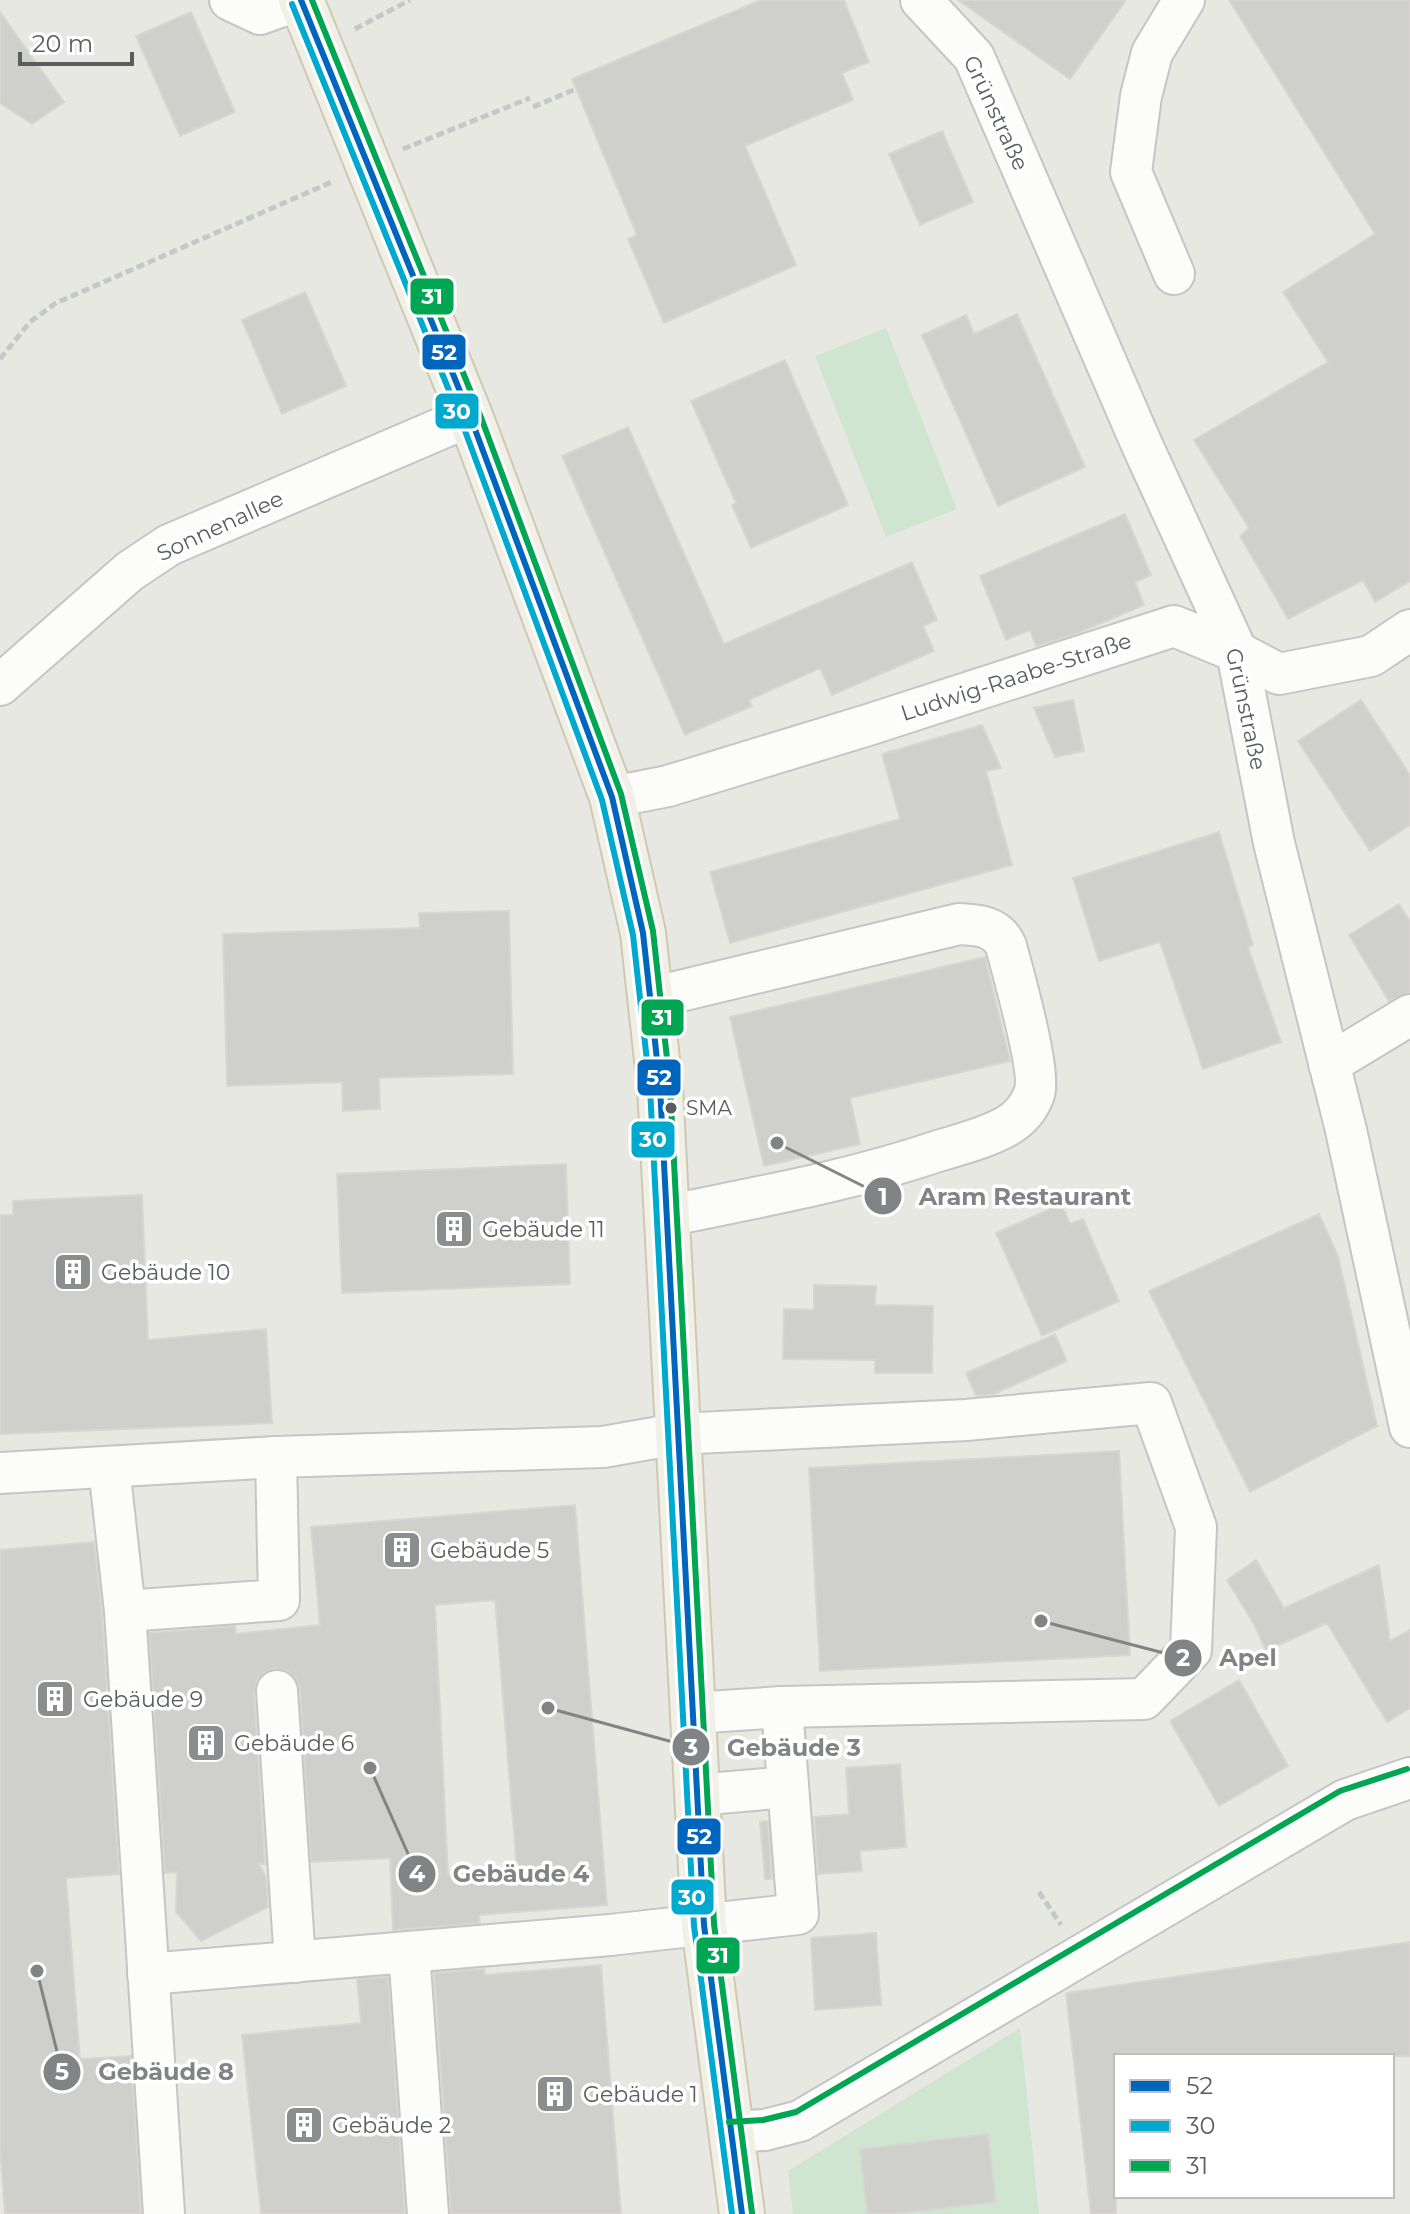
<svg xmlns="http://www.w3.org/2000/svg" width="1410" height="2214" font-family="Montserrat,sans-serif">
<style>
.green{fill:#d0e5cf}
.building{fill:#cfcfcc;stroke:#d8d6d2;stroke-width:2;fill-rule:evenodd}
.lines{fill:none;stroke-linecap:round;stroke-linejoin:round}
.minor-casing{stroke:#c5c5c5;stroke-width:44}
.major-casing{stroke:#cfc8b2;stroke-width:48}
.path{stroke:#c4c9c7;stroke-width:5;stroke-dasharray:8 4;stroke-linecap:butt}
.minor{stroke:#fcfcfb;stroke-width:40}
.major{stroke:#f0f0e6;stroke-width:44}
.bus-1-casing{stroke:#fff;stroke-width:12}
.bus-2-casing{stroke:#fff;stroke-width:12}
.bus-3-casing{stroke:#fff;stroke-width:12}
.bus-1{stroke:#0065bd;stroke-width:6}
.bus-2{stroke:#00a9ce;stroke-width:6}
.bus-3{stroke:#00a651;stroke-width:6}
.bus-dot{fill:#595c61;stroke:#fff;stroke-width:3}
.labels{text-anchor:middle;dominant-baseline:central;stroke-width:7;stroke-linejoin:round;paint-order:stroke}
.bus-label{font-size:20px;fill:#595c61;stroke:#fff;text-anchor:start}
.street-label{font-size:22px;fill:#595c61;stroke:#fff}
.poi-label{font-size:22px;fill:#595c61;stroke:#fff;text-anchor:start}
.leader{fill:none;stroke:#818385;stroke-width:3}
.callout-dot{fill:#818385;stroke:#fff;stroke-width:3}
.mark-label{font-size:24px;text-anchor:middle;font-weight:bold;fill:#fff}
.callout-label{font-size:24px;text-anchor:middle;font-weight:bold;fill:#818385;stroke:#fff;stroke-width:7;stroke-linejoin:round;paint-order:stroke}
.line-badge{stroke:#fff;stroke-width:3}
.badge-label{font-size:22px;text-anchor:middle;font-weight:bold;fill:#fff}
</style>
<rect width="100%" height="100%" fill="#e8e8e3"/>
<g class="green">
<polygon points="886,328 957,509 886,537 815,356"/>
<polygon points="1020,2028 1039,2214 793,2214 788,2171"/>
</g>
<g class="building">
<polygon points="761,0 844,0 869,62 842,73 853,100 745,146 796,265 664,323 628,239 637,235 572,79"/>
<polygon points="958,0 1126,0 1070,79"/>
<polygon points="1229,0 1410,0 1410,581 1375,602 1363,580 1288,619 1240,536 1249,528 1194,440 1328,362 1283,292 1375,234"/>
<polygon points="0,12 64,102 32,124 0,103"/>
<polygon points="191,12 235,112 180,136 136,36"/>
<polygon points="942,131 973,202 920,225 889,154"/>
<polygon points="305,292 346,386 282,414 242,320"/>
<polygon points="1017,314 1085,467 998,506 922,335 966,315 974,334"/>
<polygon points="785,360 848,505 751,548 732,505 736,503 691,401"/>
<polygon points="628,427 724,644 912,562 937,620 923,626 934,651 832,695 820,668 749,700 752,706 685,735 562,456"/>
<polygon points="1125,514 1151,575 1135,582 1144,605 1078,633 1036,646 1030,630 1006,640 980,576"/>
<polygon points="1073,700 1084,751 1055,757 1034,708"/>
<polygon points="1361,700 1410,775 1410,825 1370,851 1298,741"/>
<polygon points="982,725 1001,768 986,771 1012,865 730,943 710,872 900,819 882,754"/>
<polygon points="1219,832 1253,945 1248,947 1281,1042 1203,1069 1160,942 1099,961 1073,878"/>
<polygon points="1399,904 1410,921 1410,992 1389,1001 1349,935"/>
<polygon points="509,911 513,1074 379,1078 380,1109 343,1111 342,1082 227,1086 223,934 420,928 419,913"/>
<polygon points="985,957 1010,1061 850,1098 860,1144 764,1166 730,1017"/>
<polygon points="566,1164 570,1284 342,1293 337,1174"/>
<polygon points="142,1195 148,1340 266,1329 272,1423 0,1434 0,1215 13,1215 13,1201"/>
<polygon points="1061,1204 1070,1224 1083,1219 1119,1301 1042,1336 996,1233"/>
<polygon points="1319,1214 1338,1256 1377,1426 1250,1492 1149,1291"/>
<polygon points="814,1285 876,1286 875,1305 933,1306 932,1373 875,1373 875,1360 783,1359 784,1309 814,1310"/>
<polygon points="1055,1334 1067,1361 994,1394 976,1396 966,1373"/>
<polygon points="1119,1451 1130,1655 820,1671 809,1468"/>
<path d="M575 1505 607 1905 479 1915 480 1923 393 1930 390 1858 311 1862 300 1689 296 1679 288 1671 275 1668 265 1672 257 1680 254 1693 265 1864H259L266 1877 268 1907 201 1941 176 1912 177 1872 165 1873 149 1633 235 1626 236 1634 320 1625 311 1527ZM495 1600 517 1871 448 1875 435 1605Z"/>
<polygon points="94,1542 102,1613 119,1874 66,1878 80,2059 131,2056 141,2214 5,2214 0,2148 0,1550"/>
<polygon points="1256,1560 1284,1608 1379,1565 1390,1641 1410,1630 1410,1708 1387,1722 1327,1623 1266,1651 1254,1624 1227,1580"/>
<polygon points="1239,1680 1288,1766 1219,1806 1170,1721"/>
<polygon points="900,1764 906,1847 860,1851 862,1871 818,1874 814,1817 849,1814 846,1768"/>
<polygon points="768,1821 772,1879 765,1879 760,1822"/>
<polygon points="876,1933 881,2005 815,2010 811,1938"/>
<polygon points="1410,1942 1410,2056 1116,2056 1116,2214 1091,2214 1066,1993"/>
<polygon points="601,1965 621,2214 451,2214 434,1973 484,1969 485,1975"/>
<polygon points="388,1977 405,2214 261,2214 242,2035 361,2023 357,1979"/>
<polygon points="988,2134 996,2202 894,2214 867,2214 860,2149"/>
</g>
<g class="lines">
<g class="minor-casing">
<g id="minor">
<polyline points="230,0 260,14 299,0"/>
<polyline points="921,0 974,57 1142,445 1237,652 1274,843 1346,1130 1410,1427"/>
<polyline points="1174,274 1131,172 1141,96 1152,53 1184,0"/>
<polyline points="0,685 130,571 169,545 470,416"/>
<polyline points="612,797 668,786 868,725 1174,626 1237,652 1279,674 1371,656 1410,630"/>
<path d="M651 998 959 924C979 925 997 926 1006 946 1013 973 1042 1073 1034 1094 1029 1108 1019 1119 1007 1126 986 1138 961 1144 938 1151 850 1181 758 1197 666 1216"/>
<polyline points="1329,1064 1410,1015"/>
<polyline points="109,1467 125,1611 164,2214"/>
<polyline points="0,1473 276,1457 603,1447 677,1434 966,1420 1151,1403 1196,1527 1191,1650 1144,1699 782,1707 692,1713"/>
<polyline points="125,1611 279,1600 276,1457"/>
<polyline points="277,1691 295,1962"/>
<polyline points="696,1795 788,1787"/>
<polyline points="409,1952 428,2214"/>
<polyline points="148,1974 610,1935 798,1914 782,1707"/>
<polyline points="730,2132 765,2130 800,2121 1345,1800 1410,1778"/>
</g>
</g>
<g class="major-casing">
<polyline id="major" points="301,0 470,416 612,797 643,933 660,1087 704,1925 742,2214"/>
</g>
<g class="path">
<polyline points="355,29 410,0"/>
<polyline points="533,107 576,89"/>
<polyline points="403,149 530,98"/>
<polyline points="0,359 30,322 56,303 334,181"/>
<polyline points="1039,1892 1061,1925"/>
</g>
<use href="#minor" class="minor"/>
<use href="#major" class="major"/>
<g class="bus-1-casing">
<polyline id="bus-1" points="301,0 470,416 612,797 643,933 660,1087 704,1925 742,2214"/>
</g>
<g class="bus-2-casing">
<polyline id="bus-2" points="292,4 461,420 602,800 633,935 650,1088 694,1926 732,2214"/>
</g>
<g class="bus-3-casing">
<g id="bus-3">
<polyline points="312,0 479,412 621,794 653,931 670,1086 714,1924 752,2213"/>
<polyline points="729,2122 763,2120 796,2112 1340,1791 1407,1769"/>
</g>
</g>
<use href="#bus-1" class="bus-1"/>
<use href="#bus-2" class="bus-2"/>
<use href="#bus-3" class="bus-3"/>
</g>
<defs>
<g id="building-square" transform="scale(2)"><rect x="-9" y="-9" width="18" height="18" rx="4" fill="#8b8d8e" stroke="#fff"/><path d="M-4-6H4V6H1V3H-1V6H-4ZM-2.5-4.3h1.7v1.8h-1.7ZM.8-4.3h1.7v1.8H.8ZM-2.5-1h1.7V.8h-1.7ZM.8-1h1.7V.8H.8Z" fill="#fff"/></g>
</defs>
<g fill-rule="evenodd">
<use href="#building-square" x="454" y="1229"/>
<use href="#building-square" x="73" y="1272"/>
<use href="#building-square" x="402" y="1550"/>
<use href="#building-square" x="55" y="1699"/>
<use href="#building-square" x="206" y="1743"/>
<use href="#building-square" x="555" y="2094"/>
<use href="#building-square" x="304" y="2125"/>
</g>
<circle class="bus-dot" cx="671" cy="1108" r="7"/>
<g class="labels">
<g class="bus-label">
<text x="686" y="1108">SMA</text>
</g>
<g class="street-label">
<text transform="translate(996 113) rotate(65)">Grünstraße</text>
<text transform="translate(220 526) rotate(-25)">Sonnenallee</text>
<text transform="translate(1016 677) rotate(-18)">Ludwig-Raabe-Straße</text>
<text transform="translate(1246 709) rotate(78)">Grünstraße</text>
</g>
<g class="poi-label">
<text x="482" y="1229">Gebäude 11</text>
<text x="101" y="1272">Gebäude 10</text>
<text x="430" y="1550">Gebäude 5</text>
<text x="83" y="1699">Gebäude 9</text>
<text x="234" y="1743">Gebäude 6</text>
<text x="583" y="2094">Gebäude 1</text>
<text x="332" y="2125">Gebäude 2</text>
</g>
</g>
<path class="leader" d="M777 1143L883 1196M1041 1621L1183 1658M548 1708L691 1747M370 1768L417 1874M37 1971L62 2072"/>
<g class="callout-dot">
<circle cx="777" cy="1143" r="8"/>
<circle cx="1041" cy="1621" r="8"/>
<circle cx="548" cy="1708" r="8"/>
<circle cx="370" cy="1768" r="8"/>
<circle cx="37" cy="1971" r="8"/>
<circle cx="883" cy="1196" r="20"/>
<circle cx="1183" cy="1658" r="20"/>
<circle cx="691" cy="1747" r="20"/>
<circle cx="417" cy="1874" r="20"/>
<circle cx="62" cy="2072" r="20"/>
</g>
<g class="mark-label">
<text x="883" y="1205">1</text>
<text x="1183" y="1666">2</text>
<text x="691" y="1756">3</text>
<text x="417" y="1882">4</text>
<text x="62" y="2080">5</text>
</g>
<g class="callout-label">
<text x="1025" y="1205">Aram Restaurant</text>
<text x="1248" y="1666">Apel</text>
<text x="794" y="1756">Gebäude 3</text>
<text x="521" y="1882">Gebäude 4</text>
<text x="166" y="2080">Gebäude 8</text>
</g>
<g class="line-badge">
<rect x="409" y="277" width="46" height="39" rx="8" fill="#00a651"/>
<rect x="421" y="333" width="46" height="38" rx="8" fill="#0065bd"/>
<rect x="434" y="392" width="46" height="38" rx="8" fill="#00a9ce"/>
<rect x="640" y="998" width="45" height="39" rx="8" fill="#00a651"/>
<rect x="636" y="1058" width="46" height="39" rx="8" fill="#0065bd"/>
<rect x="630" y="1120" width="46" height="39" rx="8" fill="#00a9ce"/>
<rect x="676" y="1817" width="46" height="39" rx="8" fill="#0065bd"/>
<rect x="670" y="1878" width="45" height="38" rx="8" fill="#00a9ce"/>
<rect x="695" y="1936" width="46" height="39" rx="8" fill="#00a651"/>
</g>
<g class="badge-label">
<text x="432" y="304">31</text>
<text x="444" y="360">52</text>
<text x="457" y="419">30</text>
<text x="662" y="1025">31</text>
<text x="659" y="1085">52</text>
<text x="653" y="1147">30</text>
<text x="699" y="1844">52</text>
<text x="692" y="1905">30</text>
<text x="718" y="1963">31</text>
</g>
<rect x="1114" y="2054" width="280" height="144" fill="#ffffff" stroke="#bdbec0" stroke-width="2"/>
<rect x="1130" y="2080" width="40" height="12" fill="#0065bd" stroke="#bdbec0" stroke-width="2"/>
<text x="1186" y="2094" font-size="24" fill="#595c61">52</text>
<rect x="1130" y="2120" width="40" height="12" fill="#00a9ce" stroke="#bdbec0" stroke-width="2"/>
<text x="1186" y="2134" font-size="24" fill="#595c61">30</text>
<rect x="1130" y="2160" width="40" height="12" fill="#00a651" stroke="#bdbec0" stroke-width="2"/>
<text x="1186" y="2174" font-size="24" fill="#595c61">31</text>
<path d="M20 52v12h112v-12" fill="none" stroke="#595c61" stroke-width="4"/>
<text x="32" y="52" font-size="24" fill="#595c61" stroke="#ffffff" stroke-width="6" paint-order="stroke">20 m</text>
</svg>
